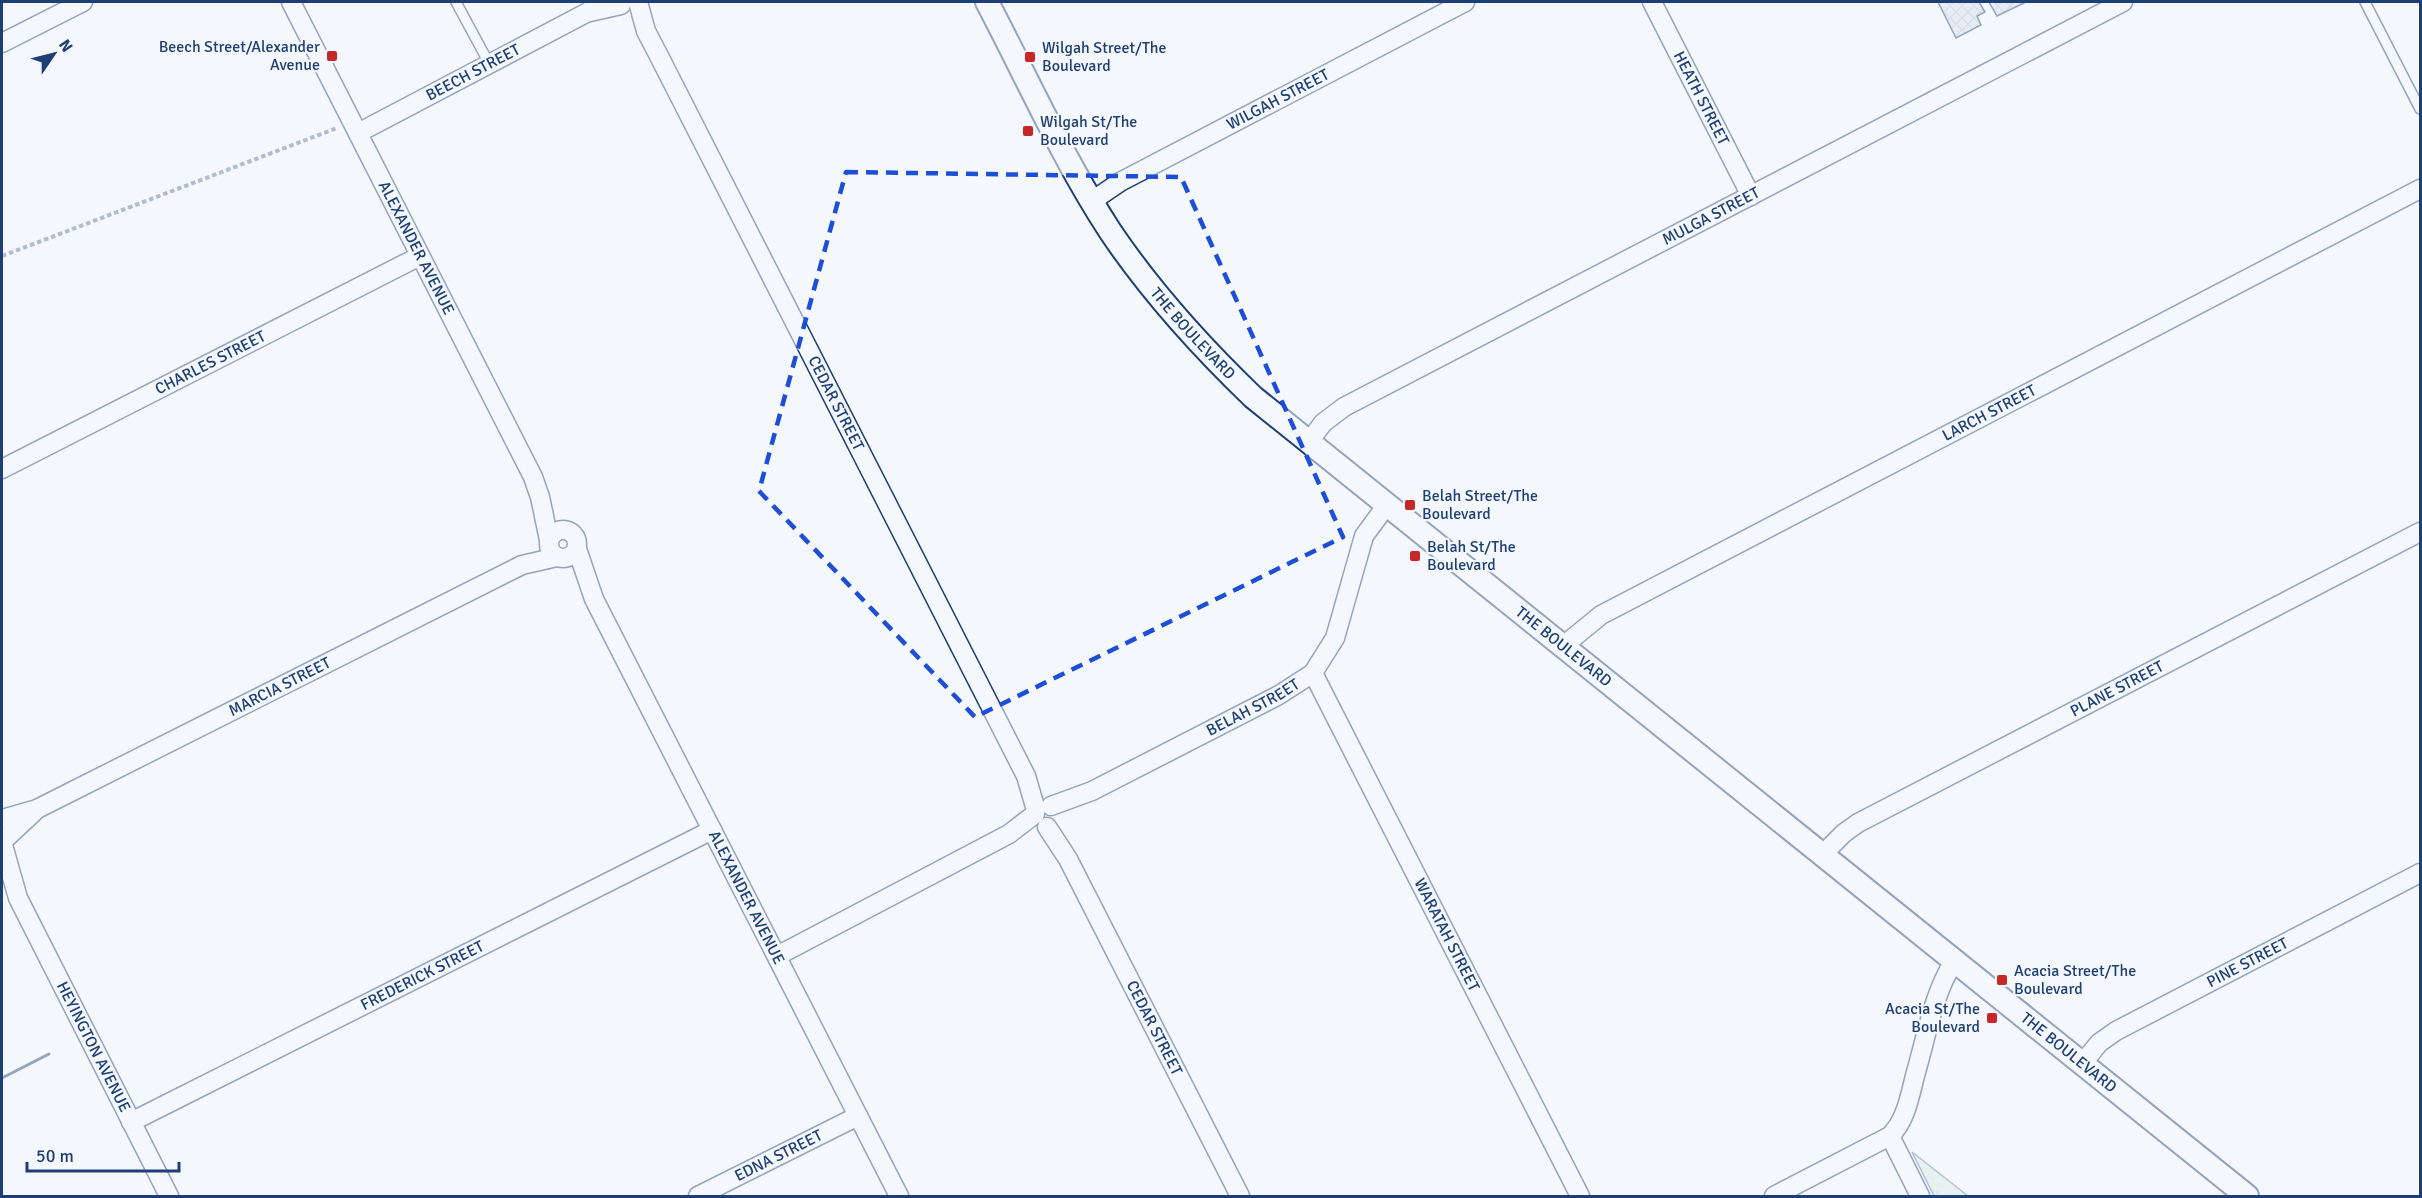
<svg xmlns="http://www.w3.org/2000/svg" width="2422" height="1198" font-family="Signika,sans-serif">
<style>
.grass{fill:url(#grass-tufts);stroke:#687fa3;stroke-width:1.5}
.building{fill:url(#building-cross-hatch);stroke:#1d3f73;stroke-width:1.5}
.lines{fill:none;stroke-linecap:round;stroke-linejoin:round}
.service-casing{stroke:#1d3f73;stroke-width:12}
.minor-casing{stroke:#1d3f73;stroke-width:21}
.tertiary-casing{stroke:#1d3f73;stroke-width:26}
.path{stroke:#5e769c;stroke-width:4;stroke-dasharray:4.5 3;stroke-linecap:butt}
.service{stroke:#f4f7fb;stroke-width:9}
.minor{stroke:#f4f7fb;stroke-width:18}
.tertiary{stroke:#f4f7fb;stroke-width:22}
.wall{stroke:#1d3f73;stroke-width:3}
.marked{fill:none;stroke:#1d4ed8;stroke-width:4.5;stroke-dasharray:12 8;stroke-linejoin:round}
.poi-dot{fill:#c62828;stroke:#f4f7fb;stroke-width:2}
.labels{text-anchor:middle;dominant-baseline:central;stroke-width:4.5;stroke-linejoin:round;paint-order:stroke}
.poi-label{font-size:16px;fill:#1d3f73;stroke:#f4f7fb;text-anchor:start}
.street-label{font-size:16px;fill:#1d3f73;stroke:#f4f7fb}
</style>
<defs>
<pattern id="grass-tufts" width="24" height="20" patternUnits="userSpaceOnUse" patternTransform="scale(1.5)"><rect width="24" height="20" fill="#d7e8df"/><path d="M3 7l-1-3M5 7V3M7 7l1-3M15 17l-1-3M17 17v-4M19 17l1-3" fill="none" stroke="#b8c8c3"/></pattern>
<pattern id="building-cross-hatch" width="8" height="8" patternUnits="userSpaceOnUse" patternTransform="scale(1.5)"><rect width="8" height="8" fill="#d5e0f0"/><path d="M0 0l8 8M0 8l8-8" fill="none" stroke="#b6c1d1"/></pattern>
</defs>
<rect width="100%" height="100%" fill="#f4f7fb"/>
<polygon class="grass" points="1912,1152 1968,1196 1934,1196"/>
<g class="building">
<polygon points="1938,2 1979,2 1985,12 1977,16 1981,25 1956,38"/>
<polygon points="1989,2 2026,2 1997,16"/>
</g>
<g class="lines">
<g class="service-casing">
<g id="service">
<polyline points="456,2 490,65"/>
<polyline points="2365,2 2420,109"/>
</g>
</g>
<g class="minor-casing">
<g id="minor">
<path id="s1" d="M291 2 533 477 540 497 549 540"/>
<path id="s2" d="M638 2 646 31 660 58 1026 776 1036 810"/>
<path id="s3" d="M1652 2 1751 196"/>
<polyline points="590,12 621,5"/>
<polyline points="2,43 83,2"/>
<path id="s4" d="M358 133 588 12 601 2"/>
<path id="s5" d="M1092 201 1120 182 1465 2"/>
<path id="s6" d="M1308 443 1323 423 1344 407 2123 2"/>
<path id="s7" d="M2 469 420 256"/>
<circle cx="563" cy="544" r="14"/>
<path id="s8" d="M577 549 594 599 899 1196"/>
<path id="s9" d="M1562 647 1601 615 2420 189"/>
<path id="s10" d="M1313 673 1580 1196"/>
<path id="s11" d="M1051 806 1092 791 1279 695 1313 673 1335 638 1364 536 1386 506"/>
<path id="s12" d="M2 819 37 809 522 565 557 557"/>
<path id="s13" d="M1047 827 1068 859 1240 1196"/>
<polyline points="5,839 34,812"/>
<path id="s14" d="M3 845 18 898 169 1196"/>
<path id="s15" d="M1822 855 1844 833 1858 823 2420 532"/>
<polyline points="777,956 1009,834 1035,814"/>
<path id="s16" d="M2082 1064 2099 1043 2116 1031 2420 873"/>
<path id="s17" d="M131 1122 712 830"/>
<polyline points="1890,1136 1920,1196"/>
<path id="s18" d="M698 1196 858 1116"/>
<path d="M1774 1196 1890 1136C1907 1119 1910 1094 1916 1072 1927 1034 1933 995 1954 961"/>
</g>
</g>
<g class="tertiary-casing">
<g id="tertiary">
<path id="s19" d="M987 2C1027 78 1063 159 1110 231 1151 292 1200 346 1253 397L2247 1196"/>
</g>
</g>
<polyline class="path" points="2,256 337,128"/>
<use href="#service" class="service"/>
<use href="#minor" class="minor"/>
<use href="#tertiary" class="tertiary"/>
<polyline class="wall" points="2,1078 49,1054"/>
</g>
<path d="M0 0H2422V1198H0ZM846 172 1181 177 1343 537 975 717 759 491Z" fill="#f4f7fb" fill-opacity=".55" fill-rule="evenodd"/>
<path class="marked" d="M846 172 1181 177 1343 537 975 717 759 491Z"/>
<g class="poi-dot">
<rect x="326" y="50" width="12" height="12" rx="3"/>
<rect x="1024" y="51" width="12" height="12" rx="3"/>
<rect x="1022" y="125" width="12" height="12" rx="3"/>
<rect x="1404" y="499" width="12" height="12" rx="3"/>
<rect x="1409" y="550" width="12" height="12" rx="3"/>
<rect x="1996" y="974" width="12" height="12" rx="3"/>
<rect x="1986" y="1012" width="12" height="12" rx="3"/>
</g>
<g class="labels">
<g class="poi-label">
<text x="320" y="47" text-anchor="end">Beech Street/Alexander<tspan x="320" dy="18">Avenue</tspan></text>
<text x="1042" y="48">Wilgah Street/The<tspan x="1042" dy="18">Boulevard</tspan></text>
<text x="1040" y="122">Wilgah St/The<tspan x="1040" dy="18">Boulevard</tspan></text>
<text x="1422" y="496">Belah Street/The<tspan x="1422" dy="18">Boulevard</tspan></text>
<text x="1427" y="547">Belah St/The<tspan x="1427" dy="18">Boulevard</tspan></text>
<text x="2014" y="971">Acacia Street/The<tspan x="2014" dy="18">Boulevard</tspan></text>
<text x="1980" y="1009" text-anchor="end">Acacia St/The<tspan x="1980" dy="18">Boulevard</tspan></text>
</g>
<g class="street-label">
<text stroke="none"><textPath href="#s4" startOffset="130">BEECH STREET</textPath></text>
<text stroke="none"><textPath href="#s3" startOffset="108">HEATH STREET</textPath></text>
<text stroke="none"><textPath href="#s5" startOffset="212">WILGAH STREET</textPath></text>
<text stroke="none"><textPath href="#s6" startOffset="465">MULGA STREET</textPath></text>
<text stroke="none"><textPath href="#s1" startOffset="276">ALEXANDER AVENUE</textPath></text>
<text stroke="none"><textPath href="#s19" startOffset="392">THE BOULEVARD</textPath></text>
<text stroke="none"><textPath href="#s7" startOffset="234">CHARLES STREET</textPath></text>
<text stroke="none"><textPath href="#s2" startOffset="448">CEDAR STREET</textPath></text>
<text stroke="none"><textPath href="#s9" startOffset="488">LARCH STREET</textPath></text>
<text stroke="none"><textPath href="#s19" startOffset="878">THE BOULEVARD</textPath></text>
<text stroke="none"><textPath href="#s12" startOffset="308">MARCIA STREET</textPath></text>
<text stroke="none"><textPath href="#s15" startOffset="340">PLANE STREET</textPath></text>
<text stroke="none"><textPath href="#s11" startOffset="225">BELAH STREET</textPath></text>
<text stroke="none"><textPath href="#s8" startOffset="388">ALEXANDER AVENUE</textPath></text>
<text stroke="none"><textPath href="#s10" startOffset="294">WARATAH STREET</textPath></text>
<text stroke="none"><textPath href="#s16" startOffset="196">PINE STREET</textPath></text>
<text stroke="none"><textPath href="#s17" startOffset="326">FREDERICK STREET</textPath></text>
<text stroke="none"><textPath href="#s13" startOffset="228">CEDAR STREET</textPath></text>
<text stroke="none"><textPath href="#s14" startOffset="222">HEYINGTON AVENUE</textPath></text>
<text stroke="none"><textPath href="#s19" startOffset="1526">THE BOULEVARD</textPath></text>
<text stroke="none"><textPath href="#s18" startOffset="90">EDNA STREET</textPath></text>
</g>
</g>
<rect width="2422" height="1198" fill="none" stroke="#1d3f73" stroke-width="6"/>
<g transform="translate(54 54) rotate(55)" stroke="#f4f7fb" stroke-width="4.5" paint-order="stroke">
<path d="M0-4.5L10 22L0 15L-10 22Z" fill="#1d3f73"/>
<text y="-9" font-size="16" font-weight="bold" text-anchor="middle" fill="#1d3f73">N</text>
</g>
<path d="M27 1162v9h152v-9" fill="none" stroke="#1d3f73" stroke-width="3"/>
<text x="36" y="1162" font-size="18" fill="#1d3f73" stroke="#f4f7fb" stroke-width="4.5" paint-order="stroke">50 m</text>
</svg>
